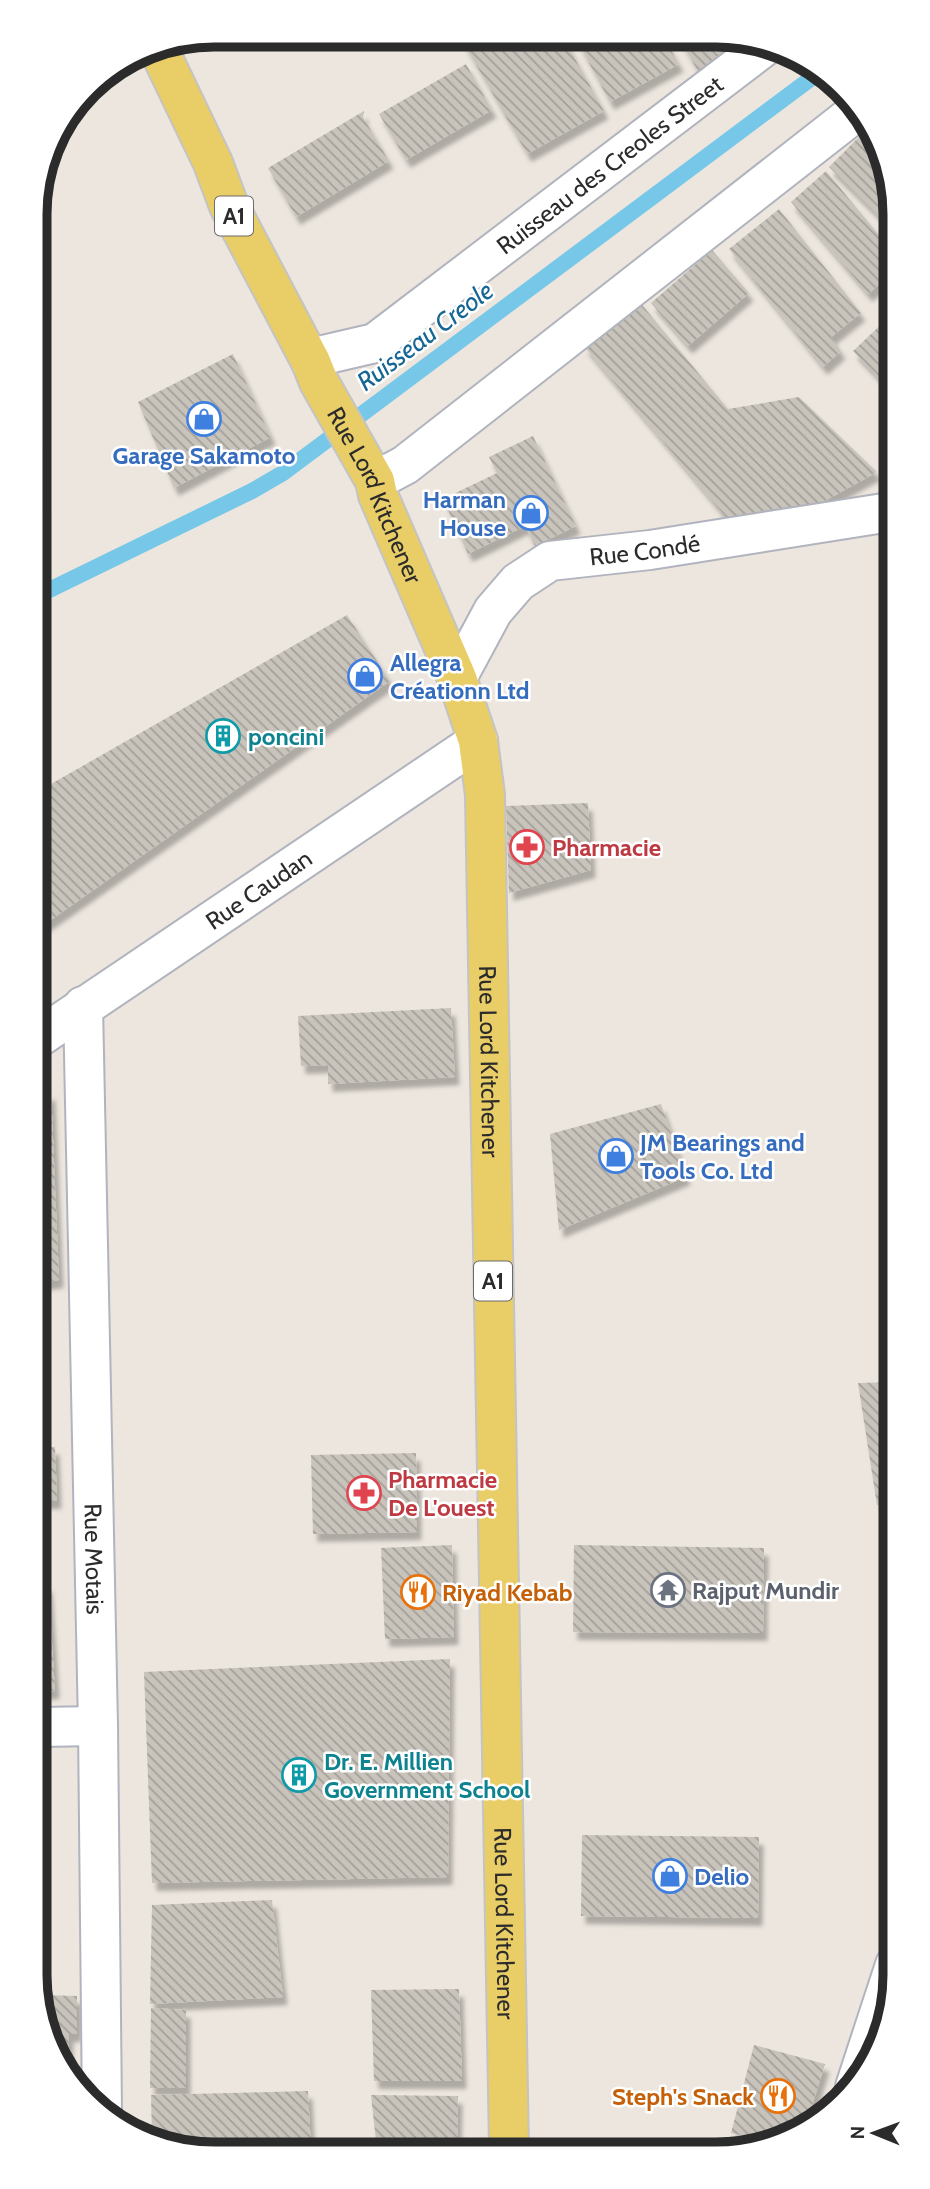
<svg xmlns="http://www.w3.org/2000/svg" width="930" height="2189" font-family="Cabin,sans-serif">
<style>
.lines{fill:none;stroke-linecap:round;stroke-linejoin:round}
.stream{stroke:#77c8e8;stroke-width:16}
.building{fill:url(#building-back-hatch);filter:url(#shadow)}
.street-casing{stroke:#b1b4be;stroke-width:42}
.secondary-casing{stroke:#b1b4be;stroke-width:42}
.primary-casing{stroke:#c4c4c4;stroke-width:42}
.street{stroke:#fff;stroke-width:38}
.secondary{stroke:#fff;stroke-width:38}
.primary{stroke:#e9cd66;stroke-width:38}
.labels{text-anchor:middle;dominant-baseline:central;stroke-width:5;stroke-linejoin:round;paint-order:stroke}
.shield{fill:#fff;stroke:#6b6b6b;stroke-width:2}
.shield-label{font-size:23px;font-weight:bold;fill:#2b2b2b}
.street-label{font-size:24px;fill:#2b2b2b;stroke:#fff}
.shop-label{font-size:24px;font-weight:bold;fill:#366cbe;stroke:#fff;text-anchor:start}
.culture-label{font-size:24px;font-weight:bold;fill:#0d838f;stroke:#fff;text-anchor:start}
.health-label{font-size:24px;font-weight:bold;fill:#be3a42;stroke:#fff;text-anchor:start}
.worship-label{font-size:24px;font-weight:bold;fill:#5b616d;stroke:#fff;text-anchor:start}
.food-label{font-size:24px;font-weight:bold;fill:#c56008;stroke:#fff;text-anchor:start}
.water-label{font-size:26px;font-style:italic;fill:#156695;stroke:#fff}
.rim{fill:none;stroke:#2b2b2b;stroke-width:9}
</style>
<defs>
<pattern id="building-back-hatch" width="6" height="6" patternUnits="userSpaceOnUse" patternTransform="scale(1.75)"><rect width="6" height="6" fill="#c8c4bc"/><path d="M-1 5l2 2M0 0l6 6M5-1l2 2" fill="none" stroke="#a39f99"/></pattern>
<filter id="shadow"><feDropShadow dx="4.5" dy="8" stdDeviation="2" flood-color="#0004"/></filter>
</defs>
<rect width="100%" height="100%" fill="#ece6de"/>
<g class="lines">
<polyline class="stream" points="37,596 252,491 283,473 817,74"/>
</g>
<g class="building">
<polygon points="460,37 563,37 604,111 527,154"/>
<polygon points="575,37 664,38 679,64 610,102"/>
<polygon points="679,38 750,38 699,73"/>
<polygon points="466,64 492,110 406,160 379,114"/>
<polygon points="364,111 363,117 389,161 296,217 268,168"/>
<polygon points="867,129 889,168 889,226 829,167"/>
<polygon points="826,171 889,247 889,276 868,294 791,202"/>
<polygon points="779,209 861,313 831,337 841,351 823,367 729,249"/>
<polygon points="712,250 749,293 688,346 651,303"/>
<polygon points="638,300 728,409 799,397 877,472 801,514 728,520 584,346"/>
<polygon points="889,317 889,330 890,390 853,351"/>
<polygon points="233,354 271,437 174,488 138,402"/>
<polygon points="533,436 576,526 535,546 525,526 468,554 443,499 497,473 489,457"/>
<polygon points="347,615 390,681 38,929 37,792"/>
<polygon points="588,803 591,870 509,893 506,806"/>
<polygon points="451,1008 455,1077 328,1084 328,1065 301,1066 298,1016"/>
<polygon points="51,1091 59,1280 39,1283 38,1099"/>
<polygon points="661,1104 686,1177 559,1230 550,1134"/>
<polygon points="893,1382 893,1507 877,1505 858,1383"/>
<polygon points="39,1447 55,1447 57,1501 39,1501"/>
<polygon points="416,1453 417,1532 313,1534 311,1455"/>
<polygon points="452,1545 454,1637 385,1639 381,1548"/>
<polygon points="574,1545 764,1548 763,1633 573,1632"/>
<polygon points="40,1584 48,1584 55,1691 40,1692"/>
<polygon points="450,1659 448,1877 152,1883 144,1672"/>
<polygon points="582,1835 759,1837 758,1918 581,1916"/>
<polygon points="272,1900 283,1997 150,2004 152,1905"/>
<polygon points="459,1989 462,2081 374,2081 371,1990"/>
<polygon points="41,1995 77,1996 77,2034 69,2034 68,2064 41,2021"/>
<polygon points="151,2008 186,2010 186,2088 150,2088"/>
<polygon points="754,2045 825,2064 805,2128 773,2143 731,2133"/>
<polygon points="308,2091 311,2150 180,2151 152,2137 151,2095"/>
<polygon points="371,2095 458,2096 457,2149 377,2150"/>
</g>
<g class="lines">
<g class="street-casing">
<g id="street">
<path id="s1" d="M311 362 319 356 375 343 765 46"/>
<polyline points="375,481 405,465 856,112"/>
<path id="s2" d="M457 678 493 611 518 582 550 561 650 550 890 512"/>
<path id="s3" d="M83 1006 98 1726 102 2112"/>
<path id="s4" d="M38 1038 478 741"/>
<polyline points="40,1727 98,1726"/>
</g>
</g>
<g class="secondary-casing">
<polyline id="secondary" points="855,2087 895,1965"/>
</g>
<g class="primary-casing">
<g id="primary">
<path id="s5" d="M157 46 213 163 229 206 311 362 319 382 375 481 378 495 457 678 478 741 485 795 509 2149"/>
</g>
</g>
<use href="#street" class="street"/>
<use href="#secondary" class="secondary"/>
<use href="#primary" class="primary"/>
</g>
<defs>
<g id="shop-ring" transform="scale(1.75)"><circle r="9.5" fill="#fff" stroke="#3f7fe0" stroke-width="1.5"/><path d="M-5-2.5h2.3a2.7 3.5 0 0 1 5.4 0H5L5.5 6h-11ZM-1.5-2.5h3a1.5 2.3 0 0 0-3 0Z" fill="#3f7fe0"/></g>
<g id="building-ring" transform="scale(1.75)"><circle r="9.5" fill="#fff" stroke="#0f9aa8" stroke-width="1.5"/><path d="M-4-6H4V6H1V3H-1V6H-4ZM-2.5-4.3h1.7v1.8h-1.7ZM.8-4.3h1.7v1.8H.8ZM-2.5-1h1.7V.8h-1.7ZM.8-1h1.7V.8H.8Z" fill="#0f9aa8"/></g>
<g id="pharmacy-ring" transform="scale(1.75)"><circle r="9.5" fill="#fff" stroke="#e0444e" stroke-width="1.5"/><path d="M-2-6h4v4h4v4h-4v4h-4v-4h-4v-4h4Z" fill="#e0444e"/></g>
<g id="temple-ring" transform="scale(1.75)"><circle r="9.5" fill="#fff" stroke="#6b7280" stroke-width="1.5"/><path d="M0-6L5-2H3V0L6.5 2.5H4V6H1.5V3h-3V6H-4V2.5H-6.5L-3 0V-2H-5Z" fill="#6b7280"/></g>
<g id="restaurant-ring" transform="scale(1.75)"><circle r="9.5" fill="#fff" stroke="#e8710a" stroke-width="1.5"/><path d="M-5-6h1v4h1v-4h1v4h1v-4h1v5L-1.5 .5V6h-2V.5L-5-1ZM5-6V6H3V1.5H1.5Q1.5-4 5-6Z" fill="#e8710a"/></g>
</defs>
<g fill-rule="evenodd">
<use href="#shop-ring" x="204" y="419"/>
<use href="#shop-ring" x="531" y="513"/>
<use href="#shop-ring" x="365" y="676"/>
<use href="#building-ring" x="223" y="736"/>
<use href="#pharmacy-ring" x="527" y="847"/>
<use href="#shop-ring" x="616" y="1156"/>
<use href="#pharmacy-ring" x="364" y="1493"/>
<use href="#temple-ring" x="668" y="1590"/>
<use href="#restaurant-ring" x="418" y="1592"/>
<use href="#building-ring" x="299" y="1775"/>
<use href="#shop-ring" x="670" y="1876"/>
<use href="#restaurant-ring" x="778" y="2096"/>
</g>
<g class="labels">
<g class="shield">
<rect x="215" y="196.5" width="38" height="39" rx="5"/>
<rect x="474" y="1261.5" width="38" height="39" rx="5"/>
</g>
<g class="shield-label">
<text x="234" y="216">A1</text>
<text x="493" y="1281">A1</text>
</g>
<g class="street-label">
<text stroke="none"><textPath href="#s1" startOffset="362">Ruisseau des Creoles Street</textPath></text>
<text stroke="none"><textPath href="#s5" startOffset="500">Rue Lord Kitchener</textPath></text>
<text stroke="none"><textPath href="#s2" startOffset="248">Rue Condé</textPath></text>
<text stroke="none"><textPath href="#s4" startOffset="266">Rue Caudan</textPath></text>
<text stroke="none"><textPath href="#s5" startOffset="1088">Rue Lord Kitchener</textPath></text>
<text stroke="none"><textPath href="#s3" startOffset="553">Rue Motais</textPath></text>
<text stroke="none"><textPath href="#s5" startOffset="1950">Rue Lord Kitchener</textPath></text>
</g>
<g class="shop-label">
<text x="204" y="455" text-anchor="middle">Garage Sakamoto</text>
<text x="506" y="499" text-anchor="end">Harman<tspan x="506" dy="28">House</tspan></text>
<text x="390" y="662">Allegra<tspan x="390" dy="28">Créationn Ltd</tspan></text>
<text x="640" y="1142">JM Bearings and<tspan x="640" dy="28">Tools Co. Ltd</tspan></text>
<text x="694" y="1876">Delio</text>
</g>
<g class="culture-label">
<text x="248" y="736">poncini</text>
<text x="324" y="1761">Dr. E. Millien<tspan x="324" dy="28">Government School</tspan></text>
</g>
<g class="health-label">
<text x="552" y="847">Pharmacie</text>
<text x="388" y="1479">Pharmacie<tspan x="388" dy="28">De L'ouest</tspan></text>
</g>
<g class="worship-label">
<text x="692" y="1590">Rajput Mundir</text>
</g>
<g class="food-label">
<text x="442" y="1592">Riyad Kebab</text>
<text x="754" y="2096" text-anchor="end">Steph's Snack</text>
</g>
<g class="water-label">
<text transform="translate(425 336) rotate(-37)">Ruisseau Creole</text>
</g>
</g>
<path d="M0 0H930V2189H0ZM214 47H716A167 167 0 0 1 883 214V1975A167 167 0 0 1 716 2142H214A167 167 0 0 1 47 1975V214A167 167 0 0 1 214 47Z" fill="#fff" fill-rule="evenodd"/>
<path class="rim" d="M214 47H716A167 167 0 0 1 883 214V1975A167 167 0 0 1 716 2142H214A167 167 0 0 1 47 1975V214A167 167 0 0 1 214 47Z"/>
<g transform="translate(874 2133) rotate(271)" stroke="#ffffff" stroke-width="5" paint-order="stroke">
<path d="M0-5L12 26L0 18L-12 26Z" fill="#2b2b2b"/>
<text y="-10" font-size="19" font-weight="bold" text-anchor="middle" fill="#2b2b2b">N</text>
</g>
</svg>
